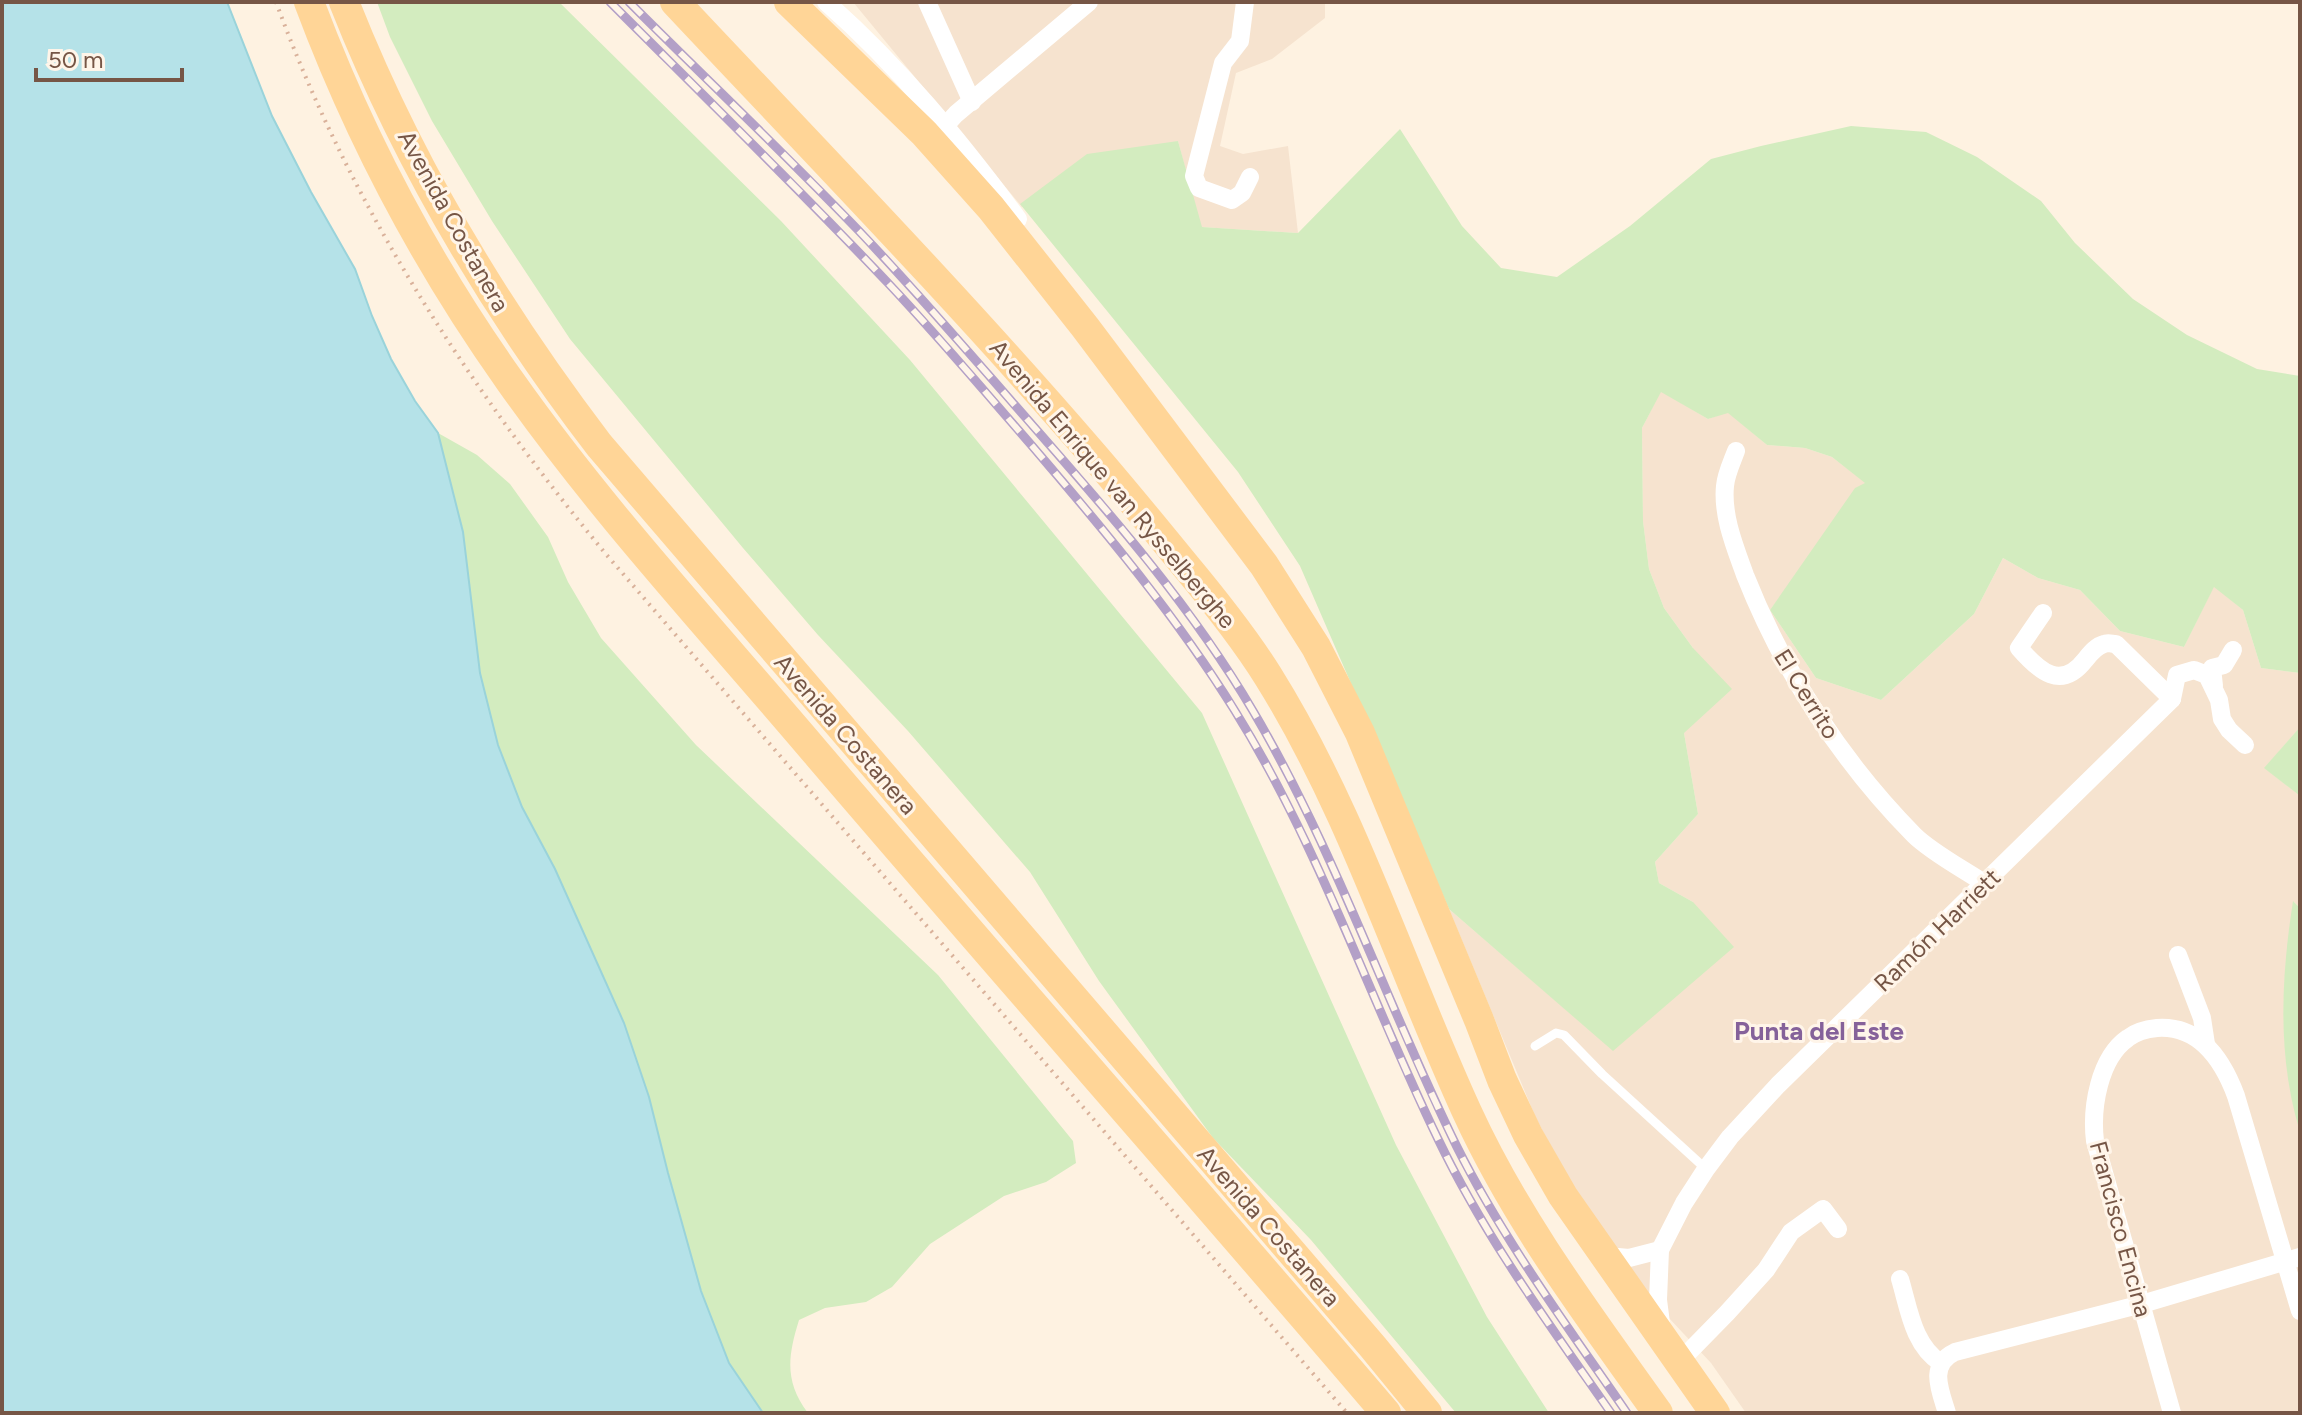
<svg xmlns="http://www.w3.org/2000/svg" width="2302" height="1415" font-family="Figtree,sans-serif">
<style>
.residential{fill:#f6e3cf}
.green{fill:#d3ecbf}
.water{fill:#b5e2e8;stroke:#9ad3da;stroke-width:2}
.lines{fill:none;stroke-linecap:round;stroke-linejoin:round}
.path{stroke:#d9b19a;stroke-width:4;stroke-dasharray:2 6;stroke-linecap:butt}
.service{stroke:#fff;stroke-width:9}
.minor{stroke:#fff;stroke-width:18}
.primary{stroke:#ffd597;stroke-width:30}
.rail-casing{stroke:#b3a0c7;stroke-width:9}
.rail{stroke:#fff5e9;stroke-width:6;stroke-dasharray:18;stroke-linecap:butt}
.labels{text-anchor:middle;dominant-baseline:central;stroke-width:6;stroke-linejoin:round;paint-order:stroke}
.street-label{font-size:24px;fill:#765646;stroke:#fff5e9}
.neighbourhood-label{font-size:26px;font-weight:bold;fill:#85619a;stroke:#fff5e9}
</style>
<rect width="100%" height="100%" fill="#fef2e1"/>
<g class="residential">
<polygon points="853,2 1325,2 1325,18 1272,59 1236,73 1220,146 1243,154 1288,146 1298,233 1201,227 1178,141 1022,207"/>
<polygon points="1661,391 1708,419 1728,412 1767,445 1805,448 1832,457 1866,483 1770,610 1816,678 1881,700 1974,614 2003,558 2038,578 2080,590 2120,631 2184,647 2214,586 2243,610 2261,668 2300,673 2300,727 2265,768 2300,796 2300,908 2294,902 2300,1132 2300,1413 1746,1413 1711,1363 1625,1271 1586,1216 1535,1116 1449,909 1613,1050 1693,902 1659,883 1655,862 1698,814 1684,733 1693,648 1664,608 1649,569 1643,521 1642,428"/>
</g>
<g class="green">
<polygon points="377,2 559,2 781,221 910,360 1202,713 1396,1145 1487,1317 1549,1413 1456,1413 1311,1240 1213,1138 1099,981 1030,872 908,731 818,635 743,548 570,339 492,221 432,121 390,37"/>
<polygon points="1851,126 1926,132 1977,157 2041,201 2075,243 2133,299 2187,335 2257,369 2300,376 2300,673 2261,668 2243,610 2214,587 2184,647 2120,631 2080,590 2038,578 2003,558 1974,614 1881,700 1816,678 1770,610 1855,488 1865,483 1832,457 1805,448 1767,445 1728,413 1708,419 1661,392 1642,428 1643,521 1649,569 1664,608 1693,648 1732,689 1684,733 1698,814 1655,862 1659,883 1693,902 1734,947 1613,1051 1449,909 1300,566 1238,472 1020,204 1087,154 1178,141 1202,227 1298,233 1400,129 1462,226 1501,268 1557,277 1630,226 1711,159 1761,146"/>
<path d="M438 433 477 455 510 484 548 537 568 582 601 638 696 745 938 975 1073 1141 1076 1163 1046 1182 1004 1196 930 1244 892 1287 866 1302 825 1308 799 1320C788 1356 784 1381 808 1413H763L729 1363 701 1291 668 1173 649 1097 624 1023 555 869 522 807 498 745 480 673 463 532Z"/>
<polygon points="2300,727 2300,796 2264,768"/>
<path d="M2293 901 2300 908V1132C2277 1057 2281 978 2293 901Z"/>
</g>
<polygon class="water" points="2,2 227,2 272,116 311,192 355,269 372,316 391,359 415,401 438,433 463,532 480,673 498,745 522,807 555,869 624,1023 649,1097 668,1173 701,1291 729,1363 763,1413 2,1413"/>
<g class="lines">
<path class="path" d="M276 2C350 205 468 387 605 553L1347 1413"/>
<polyline class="service" points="1535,1046 1556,1033 1564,1035 1602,1074 1706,1169"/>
<g class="minor">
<path d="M826 2C899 66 960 141 1018 219"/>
<polyline points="927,2 972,102"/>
<polyline points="1245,2 1240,41 1223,63 1194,176 1199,188 1232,200 1242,193 1250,177"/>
<polyline points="945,126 956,114 1089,2"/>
<path d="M1736 451C1732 462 1726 474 1725 486 1722 516 1735 547 1745 575 1783 671 1841 761 1914 835 1931 852 1963 869 1984 883"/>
<path d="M2043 613 2019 648C2039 671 2061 691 2085 660 2090 654 2096 646 2104 644 2108 642 2112 644 2116 644L2172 699"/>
<polyline points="2214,686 2212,668 2224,665 2233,650"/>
<polyline points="2172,699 2177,675 2194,670 2207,675 2219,700 2222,719 2229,730 2245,745"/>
<polyline points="2178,955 2202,1018 2206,1044"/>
<polyline points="1607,1256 1629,1258 1660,1250"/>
<path d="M1900 1279C1909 1309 1913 1345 1941 1363"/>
<polyline points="1662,1331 1658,1300 1660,1250 1684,1203 1706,1169 1730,1137 1778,1085 2172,699"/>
<polyline points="1679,1362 1727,1313 1766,1270 1791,1232 1823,1209 1838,1229"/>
<path d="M1947 1413C1940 1390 1928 1365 1955 1352L2142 1304 2300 1257"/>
<path d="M2172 1413 2095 1141C2091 1108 2099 1058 2128 1038 2137 1031 2147 1029 2157 1028 2200 1025 2223 1061 2236 1096L2300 1311"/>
</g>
<g class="primary">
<path d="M309 2C359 136 427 264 510 381 603 513 714 632 818 755 1006 975 1198 1192 1386 1413"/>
<path d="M344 2C407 162 495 309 599 445L1373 1347 1427 1413"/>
<path d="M675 2C814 150 956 296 1089 450 1122 488 1153 526 1184 564 1214 600 1243 636 1268 676 1353 812 1400 966 1467 1112 1517 1221 1589 1316 1658 1413"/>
<polyline points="789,2 924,133 991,208 1085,327 1264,565 1316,647 1360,733 1479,1020 1502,1080 1528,1135 1563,1196 1715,1413"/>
</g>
<g class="rail-casing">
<g id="rail">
<path d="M610 2C703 95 797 187 888 283 938 336 985 392 1033 447 1105 531 1177 617 1235 711 1319 846 1369 997 1438 1139 1485 1237 1549 1324 1611 1413"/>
<path d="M629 2C705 78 784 153 859 231 919 294 976 361 1034 427 1113 517 1192 607 1253 711 1335 850 1386 1003 1457 1147 1504 1241 1568 1327 1627 1413"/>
</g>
</g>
<use href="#rail" class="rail"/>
</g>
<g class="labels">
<g class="street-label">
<text transform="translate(454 221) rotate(61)">Avenida Costanera</text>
<text transform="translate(1113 484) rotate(50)">Avenida Enrique van Rysselberghe</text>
<text transform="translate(1807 694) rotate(58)">El Cerrito</text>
<text transform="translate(846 734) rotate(49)">Avenida Costanera</text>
<text transform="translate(1937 930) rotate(-44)">Ramón Harriett</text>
<text transform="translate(1269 1226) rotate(49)">Avenida Costanera</text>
<text transform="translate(2121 1229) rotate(75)">Francisco Encina</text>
</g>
<g class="neighbourhood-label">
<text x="1819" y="1031">Punta del Este</text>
</g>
</g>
<rect width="2302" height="1415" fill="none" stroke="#765646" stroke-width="8"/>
<path d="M36 68v12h146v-12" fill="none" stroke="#765646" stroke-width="4"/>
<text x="48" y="68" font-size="24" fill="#765646" stroke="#fff5e9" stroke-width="6" paint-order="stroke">50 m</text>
</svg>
